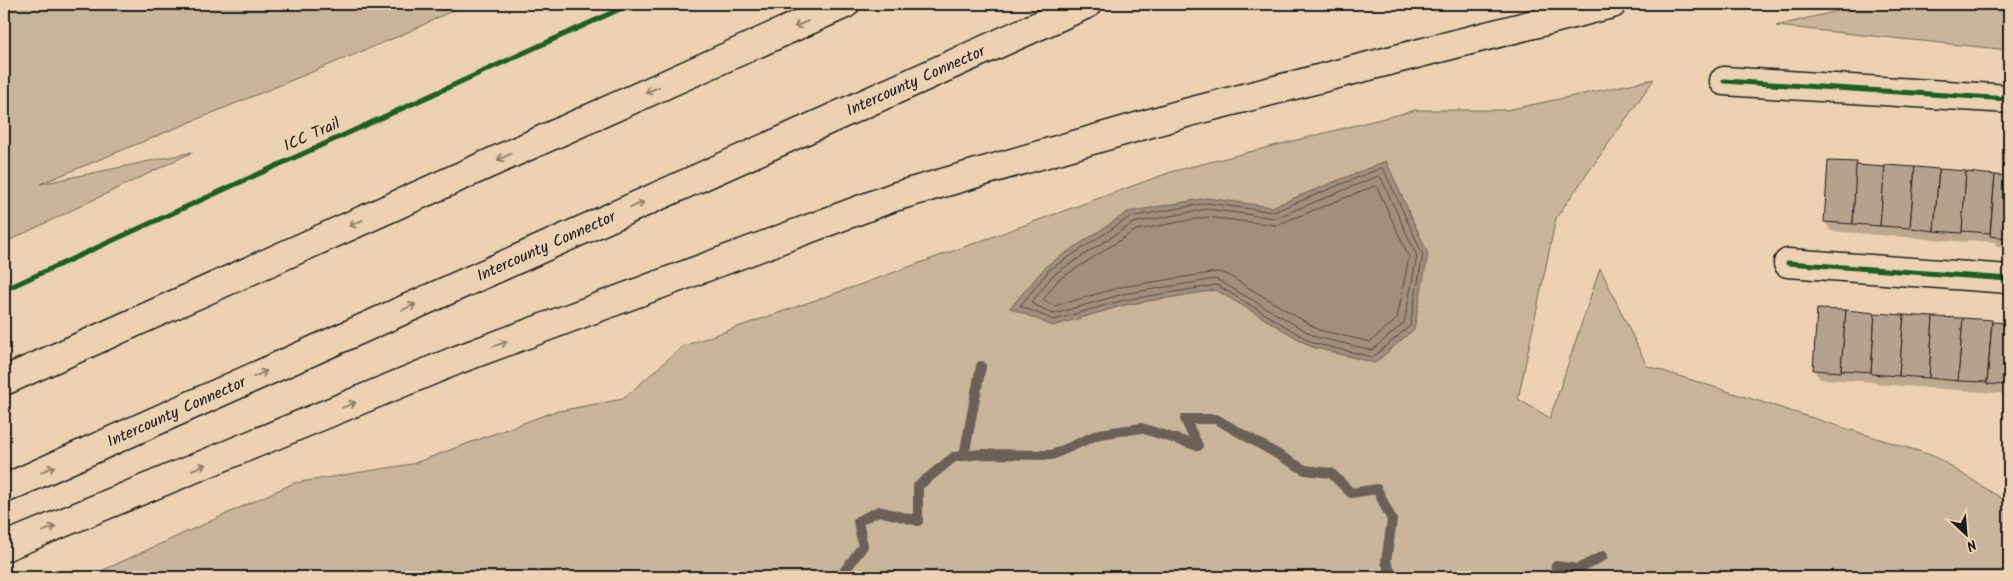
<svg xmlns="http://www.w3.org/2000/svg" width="2013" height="581" font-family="Kalam,sans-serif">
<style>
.green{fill:#cab49a;stroke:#73685b}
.water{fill:#a08f7c;stroke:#6b6156}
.shadow{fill:#0003}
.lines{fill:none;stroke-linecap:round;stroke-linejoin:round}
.shore{stroke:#514a42;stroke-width:1}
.stream{stroke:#6b6156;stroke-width:10}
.building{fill:#b5a28c;stroke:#1c1c1c}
.minor-casing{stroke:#1c1c1c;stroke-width:31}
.motorway-casing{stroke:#1c1c1c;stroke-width:31}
.minor{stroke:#ecd2b3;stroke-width:28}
.motorway{stroke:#ecd2b3;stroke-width:28}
.cycleway-casing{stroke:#ecd2b3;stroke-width:8}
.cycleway{stroke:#1b5e20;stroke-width:5}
.oneway{stroke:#8e806f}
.labels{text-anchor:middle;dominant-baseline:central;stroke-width:4;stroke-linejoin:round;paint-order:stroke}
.street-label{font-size:16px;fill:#1c1c1c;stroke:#ecd2b3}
</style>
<rect width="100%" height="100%" fill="#ecd2b3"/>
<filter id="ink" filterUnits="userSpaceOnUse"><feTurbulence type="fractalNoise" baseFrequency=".02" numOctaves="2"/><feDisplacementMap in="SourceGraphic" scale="10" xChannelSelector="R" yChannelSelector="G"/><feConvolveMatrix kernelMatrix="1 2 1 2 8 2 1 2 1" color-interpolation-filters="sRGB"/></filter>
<g filter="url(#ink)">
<g class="green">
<polygon points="4,4 466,4 404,34 40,184 193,152 4,243"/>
<polygon points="1866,4 2009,4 2009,50 1776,26"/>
<polygon points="1654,79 1556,218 1518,399 1550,418 1600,268 1647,366 1934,456 2009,503 2009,577 88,577 294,483 412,464 553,412 623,399 683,346 859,285 1174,171 1416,110 1507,110"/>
</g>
<polygon class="water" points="1386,161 1428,254 1414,329 1375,363 1312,347 1216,290 1125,305 1053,326 1010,308 1046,266 1128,212 1207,198 1272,207"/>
<g class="shadow">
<polygon points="1856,164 1858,166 1915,168 2009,176 2009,247 1997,246 1995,242 1967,240 1967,242 1831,231 1825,222"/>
<polygon points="1818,310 1991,321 1992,323 2009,324 2009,394 1877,384 1876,382 1820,379 1814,370"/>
</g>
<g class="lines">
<g class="shore">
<polygon points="1382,168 1384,170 1423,255 1410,326 1373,357 1313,343 1217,285 1124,300 1054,320 1020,306 1049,270 1130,217 1207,203 1273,212"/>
<polygon points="1379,176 1381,178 1417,256 1404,323 1372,350 1316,337 1216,279 1123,294 1054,314 1031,303 1053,275 1133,223 1207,209 1275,218"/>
<polygon points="1375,186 1377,187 1409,257 1397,319 1370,342 1319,330 1226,274 1217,272 1121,287 1055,306 1043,300 1058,280 1136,230 1207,217 1276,225"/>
</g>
<g class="stream">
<polyline points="964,456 981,366"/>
<polyline points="840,577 863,546 858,521 879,511 918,521 918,486 954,457 981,454 1052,455 1099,434 1141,428 1198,446 1185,419 1216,419 1305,470 1331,473 1351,493 1377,489 1392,520 1386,562 1393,577"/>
<polyline points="1511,577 1518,576 1520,577"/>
<polyline points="1555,577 1556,566 1578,569 1603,556"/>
</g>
</g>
<g class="building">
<polygon points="1828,161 1857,162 1853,224 1824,222"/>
<polygon points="1856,165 1885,167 1880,226 1853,224"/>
<polygon points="1885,165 1915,167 1910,228 1880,226"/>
<polygon points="1915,167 1939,169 1934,231 1910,228"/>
<polygon points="1939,169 1966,171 1962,233 1934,231"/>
<polygon points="1966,172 1995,175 1990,233 1962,231"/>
<polygon points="1995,175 2009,176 2009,238 1990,236"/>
<polygon points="1817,309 1846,310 1841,372 1813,370"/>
<polygon points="1846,310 1875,313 1871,372 1841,370"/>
<polygon points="1875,313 1904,315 1899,376 1871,374"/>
<polygon points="1904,315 1933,317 1929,378 1899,376"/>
<polygon points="1933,317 1963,318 1958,381 1929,378"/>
<polygon points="1963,318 1992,320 1987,382 1958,381"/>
<polygon points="1992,322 2009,323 2009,385 1987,384"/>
</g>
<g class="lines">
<g class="minor-casing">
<g id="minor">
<polyline points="1724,81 2009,99"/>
<polyline points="1788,263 2009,279"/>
</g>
</g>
<g class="motorway-casing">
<g id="motorway">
<polyline points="4,381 845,4"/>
<path id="s1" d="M4 489 1087 4"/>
<polyline points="4,547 457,360 894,197 1189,112 1612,4"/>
</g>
</g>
<use href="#minor" class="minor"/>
<use href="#motorway" class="motorway"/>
<g class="cycleway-casing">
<g id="cycleway">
<polyline points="1724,81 2009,99"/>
<polyline points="1788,263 2009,279"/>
<polyline points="4,290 631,4"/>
</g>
</g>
<use href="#cycleway" class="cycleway"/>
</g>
<defs><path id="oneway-shaft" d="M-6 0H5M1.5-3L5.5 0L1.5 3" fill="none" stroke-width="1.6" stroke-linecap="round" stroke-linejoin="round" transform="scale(1.25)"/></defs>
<g class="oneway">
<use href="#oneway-shaft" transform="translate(801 24) rotate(156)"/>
<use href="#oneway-shaft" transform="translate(652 90) rotate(156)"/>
<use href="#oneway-shaft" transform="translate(504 157) rotate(156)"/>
<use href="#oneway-shaft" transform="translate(637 205) rotate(-24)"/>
<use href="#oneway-shaft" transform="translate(356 223) rotate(156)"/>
<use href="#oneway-shaft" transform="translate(409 307) rotate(-24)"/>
<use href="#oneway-shaft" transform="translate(500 344) rotate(-20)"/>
<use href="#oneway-shaft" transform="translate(260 374) rotate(-24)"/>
<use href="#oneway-shaft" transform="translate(349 405) rotate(-22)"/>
<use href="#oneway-shaft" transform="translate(199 467) rotate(-22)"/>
<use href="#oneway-shaft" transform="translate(48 469) rotate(-24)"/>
<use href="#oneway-shaft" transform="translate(49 529) rotate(-22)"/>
</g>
</g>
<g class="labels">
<g class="street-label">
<text stroke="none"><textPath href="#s1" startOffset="999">Intercounty Connector</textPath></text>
<text transform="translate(312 135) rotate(-24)">ICC Trail</text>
<text stroke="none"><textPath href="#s1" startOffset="594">Intercounty Connector</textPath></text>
<text stroke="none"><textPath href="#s1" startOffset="189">Intercounty Connector</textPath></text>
</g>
</g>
<rect width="2013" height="581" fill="none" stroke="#ecd2b3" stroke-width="20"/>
<rect x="10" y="10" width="1993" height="561" fill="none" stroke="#1c1c1c" stroke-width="2" filter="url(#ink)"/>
<g transform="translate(1966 534) rotate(154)" stroke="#ecd2b3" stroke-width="4" paint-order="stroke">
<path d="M0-4L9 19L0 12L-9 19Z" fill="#1c1c1c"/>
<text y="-8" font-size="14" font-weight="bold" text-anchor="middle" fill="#1c1c1c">N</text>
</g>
</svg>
